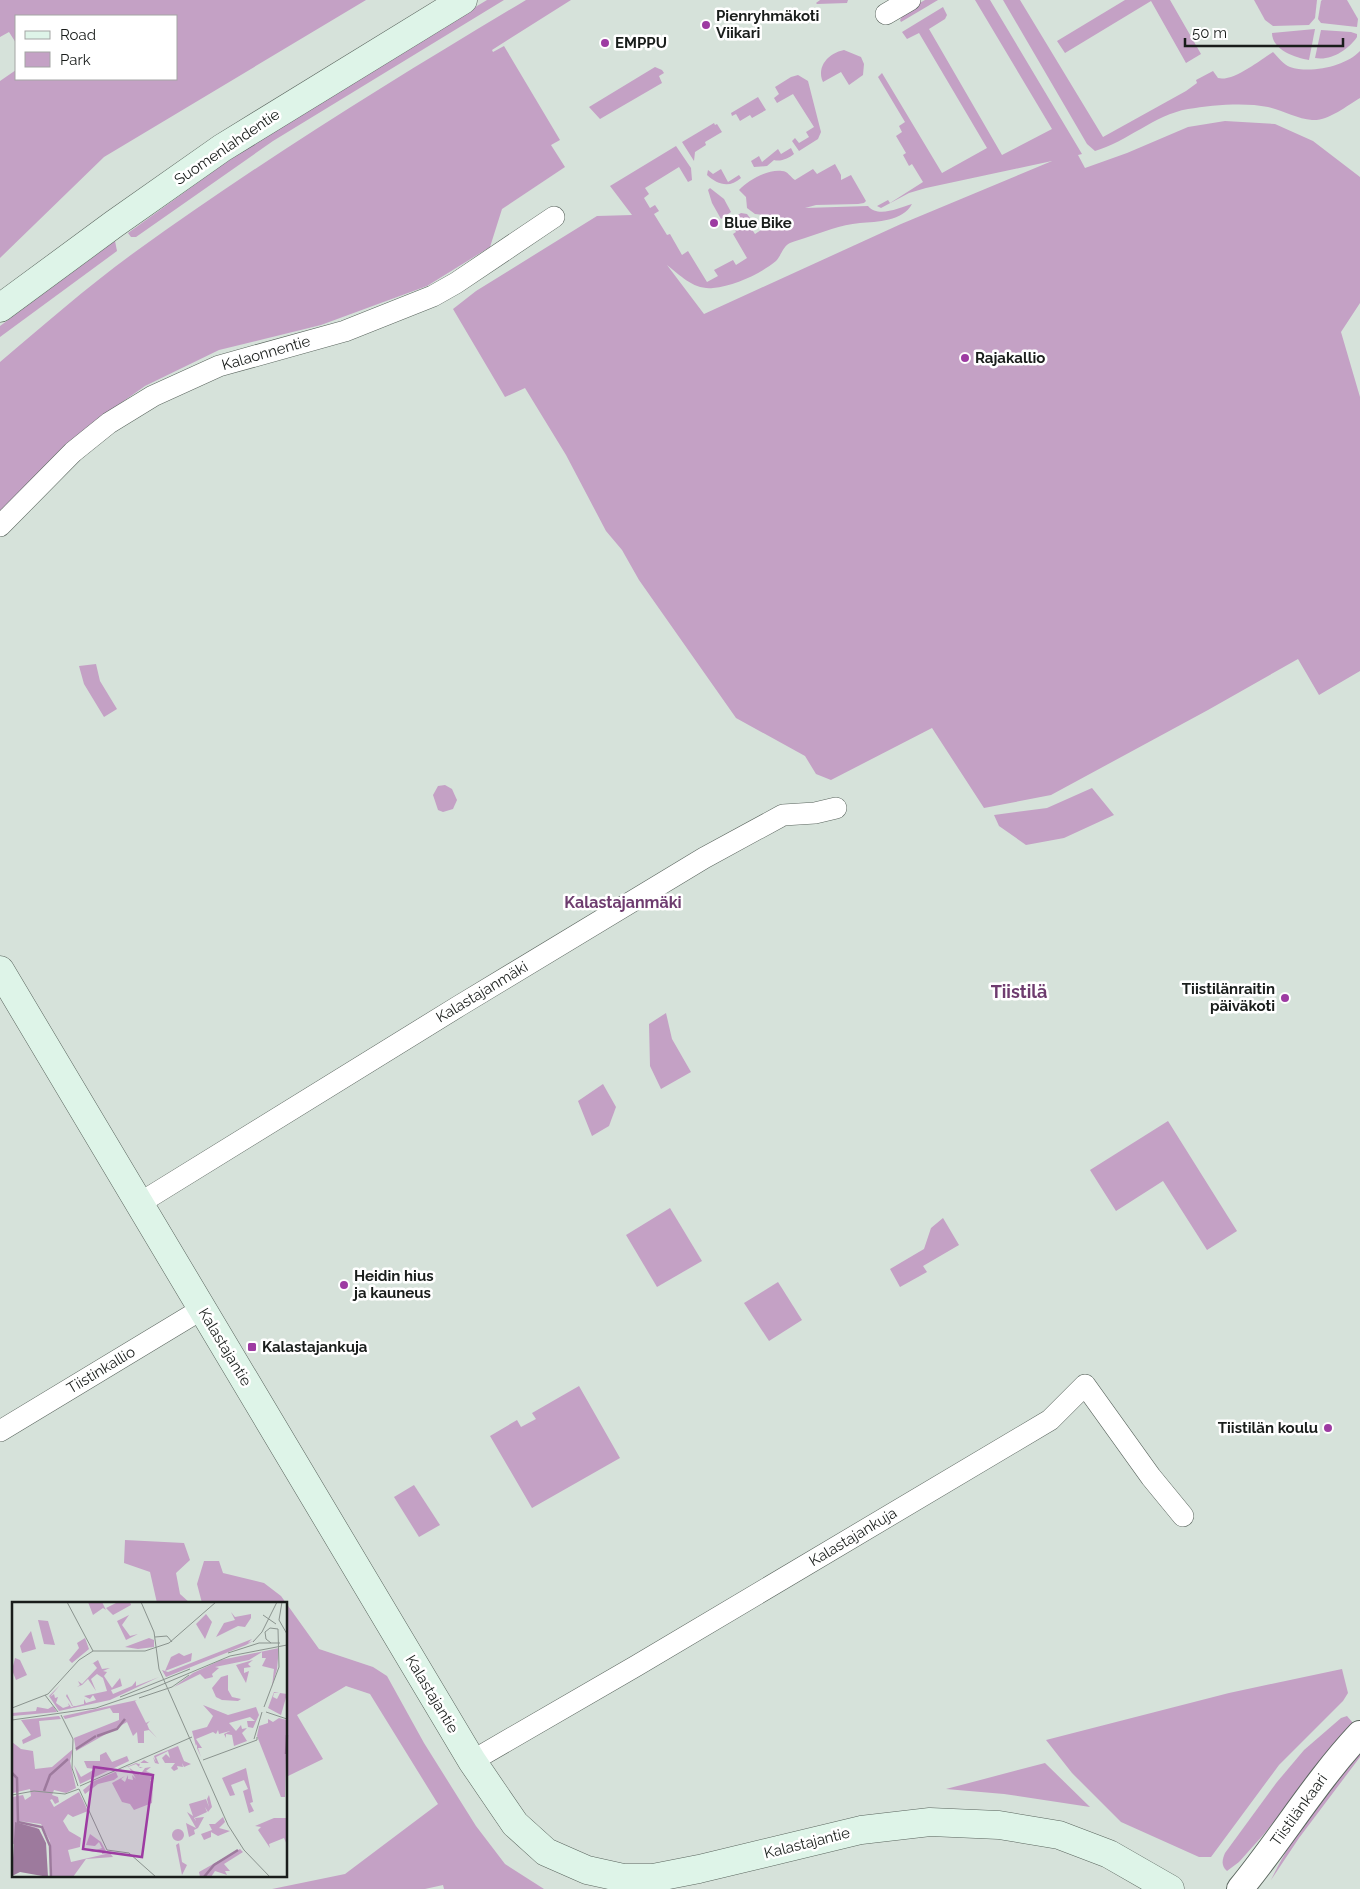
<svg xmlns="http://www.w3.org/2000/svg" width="1360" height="1889" font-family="Raleway,sans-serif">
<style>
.green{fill:#c4a1c5}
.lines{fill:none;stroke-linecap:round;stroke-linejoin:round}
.minor-casing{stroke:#5a655e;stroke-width:22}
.tertiary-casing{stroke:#5a655e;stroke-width:28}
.secondary-casing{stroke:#5a655e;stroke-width:29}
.minor{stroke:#fff;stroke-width:21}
.tertiary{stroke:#fff;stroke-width:26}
.secondary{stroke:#def4e8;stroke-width:28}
.poi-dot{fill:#9d3ba2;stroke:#fff;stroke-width:2}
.labels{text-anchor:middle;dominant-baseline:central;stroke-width:5;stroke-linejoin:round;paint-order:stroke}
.poi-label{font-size:15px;font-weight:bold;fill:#191d1b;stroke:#fff;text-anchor:start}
.street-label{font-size:15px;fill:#191d1b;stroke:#fff}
.neighbourhood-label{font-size:16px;font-weight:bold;fill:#6e3c6f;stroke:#fff}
.quarter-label{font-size:18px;font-weight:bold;fill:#6e3c6f;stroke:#fff}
.inset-river{fill:none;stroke:#9d7a9d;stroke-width:2.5}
.inset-road{fill:none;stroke:#8a938e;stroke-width:1}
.view{fill:#9d3ba2;fill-opacity:0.15;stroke:#9d3ba2;stroke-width:2.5}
.inset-edge{fill:none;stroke:#191d1b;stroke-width:2.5}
</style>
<rect width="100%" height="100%" fill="#d6e2da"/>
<g class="green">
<polygon points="0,0 366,0 104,157 0,258 0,81 16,70 16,79 176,79 176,16 16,16 16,43 9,32 0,37"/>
<polygon points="487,0 504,0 273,141 136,237 131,237 128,233 225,163 298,114"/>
<path d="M526 0H571L492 50 493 52 504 46 560 140 551 145 565 167 502 209 490 247 427 286 321 325 219 350 145 386 87 427 0 513V362C44 325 88 286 135 252 261 161 392 80 526 0Z"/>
<polygon points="820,0 848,0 847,3 817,4 816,3"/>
<polygon points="925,0 938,0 901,22 900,20 907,10"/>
<path d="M975 0H990L1082 154 1078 155 1085 168 1127 153 1188 127 1225 121 1275 124 1313 141 1360 177V303L1341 332 1360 397V671L1319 695 1298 659 1208 710 1051 795 984 808 932 728 831 780 816 774 805 756 736 718 639 580 622 550 606 531 566 455 525 388 505 397 453 309 476 291 597 216 632 215 610 186 676 146 691 168 692 180 688 182 679 167 645 188 649 194 644 198 650 208 655 205 659 211 654 214 667 235 670 234 682 255 688 251 707 282 718 276 714 270 733 260 736 265 747 258 733 234 736 232 730 220 741 213 747 214 753 222 749 225 755 234 770 224 764 215 755 214 747 208 746 197 739 190C748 180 768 169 782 171 788 171 790 177 795 180L813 169 817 174 835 164 841 175V180L851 175 866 201 864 203 858 204 816 205 805 208 868 206C878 218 899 208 912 204 903 221 877 222 860 223 840 225 823 232 805 238 800 240 794 241 790 243 783 246 781 256 776 261 760 274 734 286 713 288 694 290 681 276 667 265L704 314 901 224 1052 161 926 188 909 193 881 208 877 206 888 200 890 203 923 182 912 164 909 166 903 155 906 153 896 136 902 132 899 126 905 122 878 77 882 73 942 173 987 148 919 33 907 39 902 32 943 7 947 15 945 19 929 29 1002 155 1052 129Z"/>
<path d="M1003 0H1020L1103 137 1186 91 1197 83 1196 80 1213 71 1218 78C1233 82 1260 60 1273 52 1278 57 1284 65 1290 67 1311 74 1346 66 1360 51V98C1346 106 1329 121 1312 120 1298 119 1282 110 1268 107 1245 102 1212 105 1188 109 1154 115 1127 142 1095 151L1087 144Z"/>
<polygon points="1125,0 1170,0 1201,54 1186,63 1151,1 1065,53 1057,41"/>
<polygon points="1254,0 1317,0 1315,18 1309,25 1273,26 1265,20"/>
<polygon points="1322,0 1347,0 1358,19 1357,27 1321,23 1318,19 1321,1"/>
<path d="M1315 29 1309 60C1296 58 1272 50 1272 33Z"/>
<path d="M1321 30 1351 32 1357 34V37C1348 50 1331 61 1315 58Z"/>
<path d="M844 50 861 57 864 64 863 75 849 85 841 72 823 82C816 66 829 53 844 50Z"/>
<polygon points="655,67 662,70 664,73 659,76 662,83 600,119 589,107"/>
<polygon points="798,75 808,81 821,132 818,139 799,151 792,141 795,138 799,143 809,137 806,132 814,127 793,94 777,103 774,98 779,94 775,87 791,77"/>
<polygon points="758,97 766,110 752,118 750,115 740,121 736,114 732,116 731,113"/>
<polygon points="714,123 715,125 717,124 722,132 705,142 706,145 695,152 694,161 682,142"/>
<path d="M791 148 794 154C789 158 781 162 774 160L767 166 754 167 751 161 759 156 762 162 778 149 781 154Z"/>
<path d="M721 169 728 182 739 175 741 178C729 189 717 184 707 175L708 170 713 174Z"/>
<polygon points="710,188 724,199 731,212 721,219 712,203 708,190"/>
<polygon points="115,241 117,251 0,337 0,326"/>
<polygon points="96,664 100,681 117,709 104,717 84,684 79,666"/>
<polygon points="445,785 452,789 457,800 453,809 443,812 438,810 433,795 438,786"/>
<polygon points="1092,788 1114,815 1064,838 1026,845 999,826 994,815 1047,808"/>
<polygon points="666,1013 672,1039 691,1072 661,1089 650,1066 649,1024"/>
<polygon points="603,1084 616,1107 609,1126 592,1136 578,1101"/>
<polygon points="1168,1121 1237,1231 1207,1250 1163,1181 1116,1211 1090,1170"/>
<polygon points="670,1208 702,1261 657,1287 626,1235"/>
<polygon points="943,1218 959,1245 923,1266 927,1272 900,1287 890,1269 924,1249 931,1228"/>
<polygon points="778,1282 802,1320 769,1341 744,1303"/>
<polygon points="579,1386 620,1458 532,1508 490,1436 517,1420 521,1427 536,1419 532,1413"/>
<polygon points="414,1485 440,1525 419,1537 394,1497"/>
<polygon points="125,1540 184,1543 190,1560 176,1573 180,1594 190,1603 157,1603 150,1572 124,1563"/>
<polygon points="204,1561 219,1561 223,1573 264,1583 281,1596 319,1649 373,1667 387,1676 424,1743 476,1826 505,1864 544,1889 444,1889 443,1885 425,1889 272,1889 345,1874 438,1804 370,1694 346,1686 297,1715 323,1759 286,1777 286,1603 202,1603 197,1584"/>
<polygon points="1342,1669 1348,1693 1343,1701 1279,1765 1211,1857 1199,1857 1121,1822 1072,1773 1046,1740 1229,1693"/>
<path d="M1347 1716 1353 1723 1264 1834 1239 1862 1227 1871C1221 1866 1222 1860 1225 1853L1277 1782 1304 1750 1341 1718Z"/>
<path d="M1360 1750V1757L1299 1838 1271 1880C1294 1832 1327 1791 1360 1750Z"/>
<polygon points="1045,1763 1090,1807 1004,1794 946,1789"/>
</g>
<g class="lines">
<g class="minor-casing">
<g id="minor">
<polyline points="886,14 910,0"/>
<polyline points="0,526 73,452 109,423 153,396 219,366 345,331 433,296 456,283 554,217"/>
<polyline points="140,1203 459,1006 704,858 783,815 815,813 836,808"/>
<polyline points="0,1431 202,1309"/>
<polyline points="472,1761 636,1666 1050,1420 1085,1385 1151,1477 1183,1516"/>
</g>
</g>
<g class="tertiary-casing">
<path id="tertiary" d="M1240 1889C1282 1838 1315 1782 1360 1734"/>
</g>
<g class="secondary-casing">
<g id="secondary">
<polyline points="0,308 114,224 222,148 463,0"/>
<polyline points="0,970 472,1761 515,1824 546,1852 587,1870 623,1878 653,1878 699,1869 861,1830 930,1822 999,1825 1059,1835 1109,1854 1170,1889"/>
</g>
</g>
<use href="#minor" class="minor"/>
<use href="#tertiary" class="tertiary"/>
<use href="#secondary" class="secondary"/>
</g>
<g class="poi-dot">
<circle cx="706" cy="25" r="5"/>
<circle cx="605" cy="43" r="5"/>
<circle cx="714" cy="223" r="5"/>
<circle cx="965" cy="358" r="5"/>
<circle cx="1285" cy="998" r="5"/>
<circle cx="344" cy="1285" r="5"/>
<rect x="247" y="1342" width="10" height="10" rx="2.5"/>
<circle cx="1328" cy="1428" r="5"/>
</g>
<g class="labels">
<g class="poi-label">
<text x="716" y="16">Pienryhmäkoti<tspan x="716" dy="17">Viikari</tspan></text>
<text x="615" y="43">EMPPU</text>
<text x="724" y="223">Blue Bike</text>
<text x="975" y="358">Rajakallio</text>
<text x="1275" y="989" text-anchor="end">Tiistilänraitin<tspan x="1275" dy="17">päiväkoti</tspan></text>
<text x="354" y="1276">Heidin hius<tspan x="354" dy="17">ja kauneus</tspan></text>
<text x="262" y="1347">Kalastajankuja</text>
<text x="1318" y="1428" text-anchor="end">Tiistilän koulu</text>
</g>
<g class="street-label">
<text transform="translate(227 147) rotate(-34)">Suomenlahdentie</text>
<text transform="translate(266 353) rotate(-16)">Kalaonnentie</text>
<text transform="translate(482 992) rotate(-31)">Kalastajanmäki</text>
<text transform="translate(225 1347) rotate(59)">Kalastajantie</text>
<text transform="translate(101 1370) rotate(-31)">Tiistinkallio</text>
<text transform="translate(853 1537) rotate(-31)">Kalastajankuja</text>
<text transform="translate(432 1694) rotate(59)">Kalastajantie</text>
<text transform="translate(1299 1810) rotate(-54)">Tiistilänkaari</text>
<text transform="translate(807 1843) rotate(-14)">Kalastajantie</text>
</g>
<g class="neighbourhood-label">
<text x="623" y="902">Kalastajanmäki</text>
</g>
<g class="quarter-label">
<text x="1019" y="991">Tiistilä</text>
</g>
</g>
<g transform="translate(12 1602)">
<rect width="275" height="275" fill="#d6e2da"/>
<path d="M76 0H90L94 8 91 6 81 13ZM106 0H118L119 3 101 13 94 6ZM219 10 223 15 239 12V16L233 25 226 24 204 35 212 21 223 18ZM194 12 200 20 193 37 184 22ZM117 13 110 23 118 34 126 32 114 38 105 19ZM26 18 36 19 43 43 32 42ZM19 29 24 47 10 51 8 44ZM73 36 77 47 60 61 57 58 67 46 65 41ZM137 36 142 38V45L126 47 113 45ZM240 37 236 41 243 38 234 43 154 75 150 68 156 70ZM267 46 265 67 260 85 262 67 250 64 254 56H250V50L237 58 203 65 207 66 200 72 201 75 193 77 188 72 162 85 181 71 209 58ZM167 51 172 54 180 51 179 59 153 69 159 55ZM3 56 8 58 15 73 4 78 0 68ZM86 58 90 67 98 66 91 69 95 70 92 74 100 86 108 76 110 84 99 88 101 92 120 84 124 79V84L147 75 98 98 47 109 37 94 48 83 38 95 42 92 43 96 46 95 44 101 51 106 57 104 56 101 59 105H62L60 104 58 100 54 94 55 92 61 104H64L72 102V97L74 101 84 98 81 93 78 97 72 94 95 89 91 76 85 72 79 77 84 89 76 77 70 83 65 85 68 83 66 79 70 82 85 66 81 61 78 63ZM241 58 236 62 239 65 232 66V71L237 69 234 81 224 63ZM216 73V88L220 95 229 97 226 99 210 98 204 95 200 86 209 75ZM262 90 267 91H262L261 95 265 97 268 91 275 92 269 113 256 106ZM125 98 123 99 134 121 138 119 135 122 137 127 145 136 137 128 132 129V141H126L125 130 121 134 115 120 64 149 62 136 107 118V111H101L98 106 53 117 51 114ZM191 103 216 113 244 105 247 113 241 126 236 125 235 119H243L238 115 217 121 224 129 229 123 230 127 235 126 230 131 235 139 222 144 220 133 214 132V136L212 132 218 129 207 132 206 128 204 132 201 130 184 137 190 146H186L189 155 185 146V142L184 144 180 129 195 125 201 114ZM41 104 45 110 0 114V111L24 109 25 105 36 107ZM47 114 49 117 27 119 29 134 11 142 10 138 19 133 9 118ZM267 116 275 118 273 195H269L245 134 247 124 256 121V117L261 120ZM0 140 9 147 21 149 23 167 40 165 61 147 58 159 64 186 54 191 42 188 40 193 46 195 47 200 43 202 40 197 38 198 42 205 67 190 76 209 61 215 56 212 51 219 57 229 69 236 68 245 56 248 59 260 98 251 101 255 74 257 61 275H40L38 239 29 222 7 219 6 202V221L26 226 0 243V195L11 193 13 198 19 194 18 187 1 191ZM166 144 172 159 179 162 172 165 170 161 171 165 165 164 166 167 162 169 159 166 163 161H153L150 156 154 152 158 156 156 149 144 155 147 162 143 161 141 155 144 160 142 154 144 153ZM94 150 100 160 115 154 117 159 68 182 62 163 69 175 83 167 75 166 72 159H88V153ZM132 158 137 161H128L127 165H131L128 166 124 162 116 165 128 173 133 166 139 165 134 169 141 172 142 177 138 178 141 182 140 201 122 208 118 202 110 200 100 181 113 174 109 177 113 180 116 173V177L121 178 120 173 124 177 116 164 104 170 106 175 102 178 86 182 73 192 71 188 82 179 124 161 127 162ZM234 166 241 200 238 201 242 209 237 211 231 189 236 187 232 178 219 183 223 193 218 194 210 176ZM197 193 200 205 196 210 193 205 195 210 182 216 184 219 183 216 192 215 186 226 182 228 183 232 177 235 174 221 184 226 175 210 181 214 177 202 194 197 197 205 195 197ZM211 215 213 220 207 226 218 229 206 234 199 230V235L192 238 189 232 200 228 197 222H203ZM262 216H275V243L272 236 257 242 258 246 246 228 249 225 243 224ZM160 233a6 6 0 1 1 12 0a6 6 0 1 1-12 0ZM78 232 89 240 95 251 91 252 78 254 90 252V249L78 250 90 246 87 240 83 244 74 243ZM167 241 170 260 175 263 170 273 164 243ZM228 247 231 250 212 262 218 269H213L215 273 203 269 199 275H188L187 270Z" fill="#c4a1c5"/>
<path d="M3 220 27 227 34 241 36 275 8 270 0 274Z" fill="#9d7a9d"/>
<path class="inset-river" d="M85 134 105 127 113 117M64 147 84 134M274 152 275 133M0 171 5 176 6 220 30 225 38 244 39 275M32 189 38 173 56 157M192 275 202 263 226 248"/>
<path class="inset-road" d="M55 0 81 49M129 0 142 30 147 67 216 223 232 248 258 275M270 0 267 18 275 32M251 13 264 22M143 35 155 34 160 40M241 40 250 30 265 0M259 41 254 37 253 30 258 26 266 27M216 51 247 41H268M33 93 46 110M108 95 178 67M127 96 160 85 177 73M252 105 267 65 266 27M0 106 36 92 67 58 81 49H133L157 41 204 0M254 110 275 117M49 113 61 137 60 166 66 184M0 118 84 106 137 88 218 54 275 43M242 137 250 110M191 158 245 138V135M68 184 180 135M67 187 95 248 117 251 144 275M0 193 22 189 53 192 67 187"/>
<path class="view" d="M82 165 141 173 130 255 71 247Z"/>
<rect width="275" height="275" class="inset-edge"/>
</g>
<rect x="15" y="15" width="162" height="65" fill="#ffffff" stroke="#a3a5a4"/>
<rect x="25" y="31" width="25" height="8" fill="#def4e8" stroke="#a3a5a4"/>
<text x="60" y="40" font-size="15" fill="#191d1b">Road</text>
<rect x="25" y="52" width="25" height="15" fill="#c4a1c5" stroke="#a3a5a4"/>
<text x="60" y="65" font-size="15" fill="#191d1b">Park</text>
<path d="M1185 38v8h158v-8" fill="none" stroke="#191d1b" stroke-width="2.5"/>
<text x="1192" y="38" font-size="15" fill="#191d1b" stroke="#ffffff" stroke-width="4" paint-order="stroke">50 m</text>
</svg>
